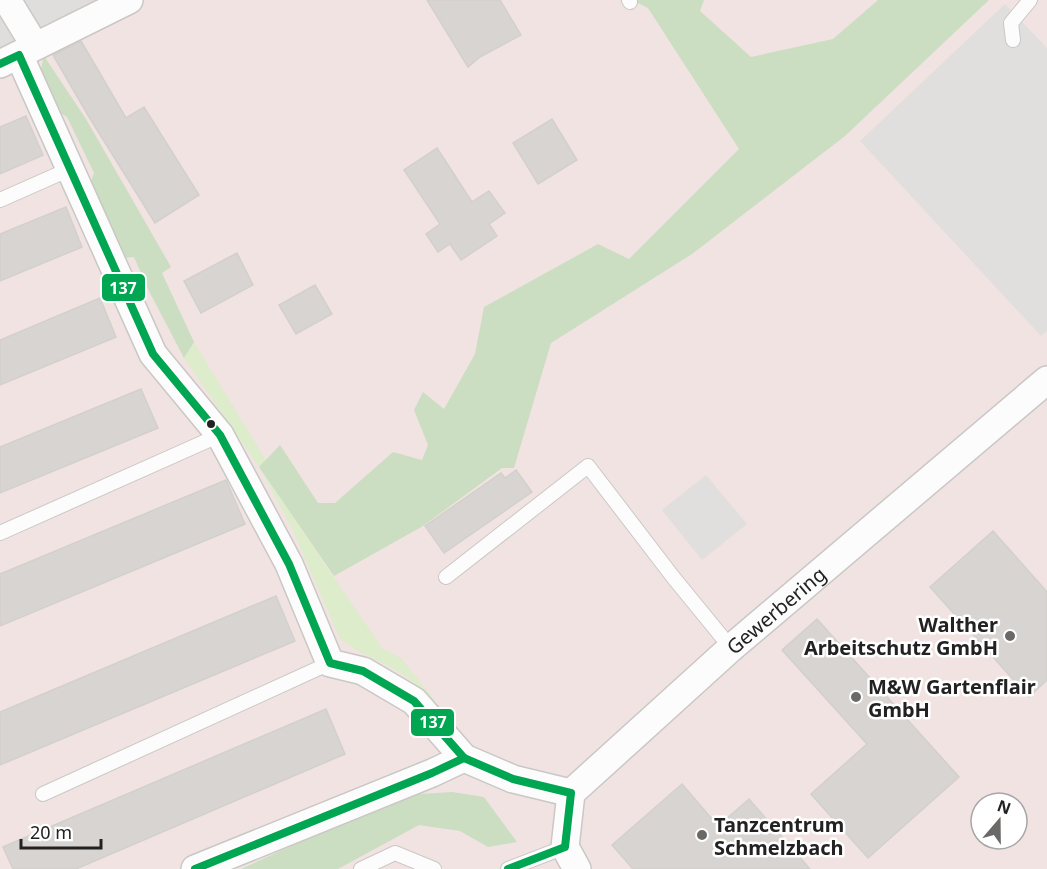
<svg xmlns="http://www.w3.org/2000/svg" width="1047" height="869" font-family="'Noto Sans',sans-serif">
<style>
.residential{fill:#dfdedc}
.commercial{fill:#f1e3e1;fill-rule:evenodd}
.grass{fill:#ddeccb}
.forest{fill:#cbdec1}
.parking{fill:#e0dfde}
.building{fill:#d7d4d2;stroke:#d3d0cc;stroke-width:1.5}
.lines{fill:none;stroke-linecap:round;stroke-linejoin:round}
.lane-casing{stroke:#c9c8c7;stroke-width:16}
.street-casing{stroke:#c9c8c7;stroke-width:30}
.lane{stroke:#fdfcfc;stroke-width:14}
.street{stroke:#fdfcfc;stroke-width:27}
.bus-1-casing{stroke:#fff;stroke-width:12}
.bus-1{stroke:#00a651;stroke-width:8}
.bus-dot{fill:#222;stroke:#fff;stroke-width:2}
.poi-dot{fill:#6a6968;stroke:#fff;stroke-width:2}
.labels{text-anchor:middle;dominant-baseline:central;stroke-width:5;stroke-linejoin:round;paint-order:stroke}
.street-label{font-size:20px;fill:#222;stroke:#fff}
.poi-label{font-size:20px;font-weight:bold;fill:#222;stroke:#fff;text-anchor:start}
.line-badge{stroke:#fff;stroke-width:2}
.badge-label{font-size:16px;text-anchor:middle;font-weight:bold;fill:#fff}
</style>
<rect width="100%" height="100%" fill="#f0eeeb"/>
<polygon class="residential" points="0,0 129,0 0,64"/>
<path class="commercial" d="M129 0H1047V869H0V64ZM981 803H1017V839H981Z"/>
<path class="grass" d="M194 342 266 460 259 467 382 648 401 658 453 723C437 705 421 687 402 674 381 661 359 654 340 639L293 531 259 467 184 358Z"/>
<g class="forest">
<polygon points="632,0 704,0 700,11 751,57 833,39 878,0 989,0 845,136 692,254 551,343 514,468 502,468 423,526 334,576 259,467 280,445 318,503 335,503 393,452 422,460 428,445 414,410 423,392 444,409 475,354 484,307 598,244 629,259 739,149 648,8"/>
<polygon points="44,56 86,119 171,267 162,273 194,342 184,358 149,291 134,257 121,258 90,184 94,173 67,117 56,110 40,73"/>
<polygon points="452,792 484,797 517,842 488,847 460,831 419,825 338,869 241,869 403,795"/>
</g>
<g class="parking">
<polygon points="1005,4 1047,48 1047,331 1041,336 860,141"/>
<polygon points="706,475 747,524 702,560 662,510"/>
</g>
<g class="building">
<polygon points="427,0 500,0 521,35 480,57 468,67"/>
<polygon points="81,41 126,118 144,107 199,195 155,223 89,117 53,55"/>
<polygon points="26,116 43,155 0,174 0,127"/>
<polygon points="552,119 577,160 538,184 513,143"/>
<polygon points="437,148 472,202 489,191 505,213 489,224 497,236 461,260 450,244 438,252 426,234 440,224 404,170"/>
<polygon points="66,207 82,247 0,281 0,234"/>
<polygon points="237,253 253,285 201,313 184,281"/>
<polygon points="315,285 332,314 296,334 279,305"/>
<polygon points="100,298 116,337 0,385 0,340"/>
<polygon points="141,389 158,428 0,493 0,447"/>
<polygon points="516,470 532,492 444,553 425,526 501,473 505,478"/>
<polygon points="226,480 245,524 0,626 0,574"/>
<polygon points="993,531 1047,592 1047,680 1029,697 930,587"/>
<polygon points="276,596 295,641 0,765 0,712"/>
<polygon points="817,619 959,777 868,858 811,794 867,744 782,650"/>
<polygon points="326,709 345,754 76,869 13,869 3,847"/>
<polygon points="682,784 718,826 749,799 810,869 633,869 612,845"/>
</g>
<g class="lines">
<g class="lane-casing">
<g id="lane">
<polyline points="629,0 630,2"/>
<polyline points="1013,40 1011,23 1030,0"/>
<polyline points="0,200 70,169"/>
<polyline points="0,533 220,435"/>
<polyline points="446,577 588,466 673,577 731,648"/>
<polyline points="43,794 330,663"/>
<polyline points="361,869 395,853 434,869"/>
<polyline points="508,869 565,847"/>
</g>
</g>
<g class="street-casing">
<g id="street">
<polyline points="7,0 35,46"/>
<polyline points="19,55 153,354 220,435 289,564 330,663 363,671 414,701 464,758 513,779 571,793"/>
<polyline points="0,64 129,0"/>
<polyline points="195,869 432,773 464,758"/>
<path id="s1" d="M577 869 565 847 571 793 731 648 1047 380"/>
</g>
</g>
<use href="#lane" class="lane"/>
<use href="#street" class="street"/>
<g class="bus-1-casing">
<g id="bus-1">
<polyline points="0,64 19,55 153,354 220,435 289,564 330,663 363,671 414,701 464,758 513,779 571,793 565,847 508,869"/>
<polyline points="195,869 432,773 464,758"/>
</g>
</g>
<use href="#bus-1" class="bus-1"/>
</g>
<circle class="bus-dot" cx="211" cy="424" r="5"/>
<g class="poi-dot">
<circle cx="1010" cy="636" r="6"/>
<circle cx="856" cy="697" r="6"/>
<circle cx="702" cy="835" r="6"/>
</g>
<g class="labels">
<g class="street-label">
<text stroke="none"><textPath href="#s1" startOffset="354">Gewerbering</textPath></text>
</g>
<g class="poi-label">
<text x="998" y="624" text-anchor="end">Walther<tspan x="998" dy="23">Arbeitschutz GmbH</tspan></text>
<text x="868" y="686">M&amp;W Gartenflair<tspan x="868" dy="23">GmbH</tspan></text>
<text x="714" y="824">Tanzcentrum<tspan x="714" dy="23">Schmelzbach</tspan></text>
</g>
</g>
<g class="line-badge">
<rect x="101" y="273" width="45" height="29" rx="6" fill="#00a651"/>
<rect x="410" y="708" width="45" height="29" rx="6" fill="#00a651"/>
</g>
<g class="badge-label">
<text x="123" y="294">137</text>
<text x="433" y="728">137</text>
</g>
<g transform="translate(999 821) rotate(20)"><circle r="28" fill="#ffffff" stroke="#a7a7a7" stroke-width="1.5"/>
<path d="M0-4.5L10 22L0 15L-10 22Z" fill="#6a6968"/>
<text y="-9" font-size="16" font-weight="bold" text-anchor="middle" fill="#222222">N</text>
</g>
<path d="M21 839v9h80v-9" fill="none" stroke="#222222" stroke-width="3"/>
<text x="30" y="839" font-size="18" fill="#222222" stroke="#ffffff" stroke-width="4.5" paint-order="stroke">20 m</text>
</svg>
